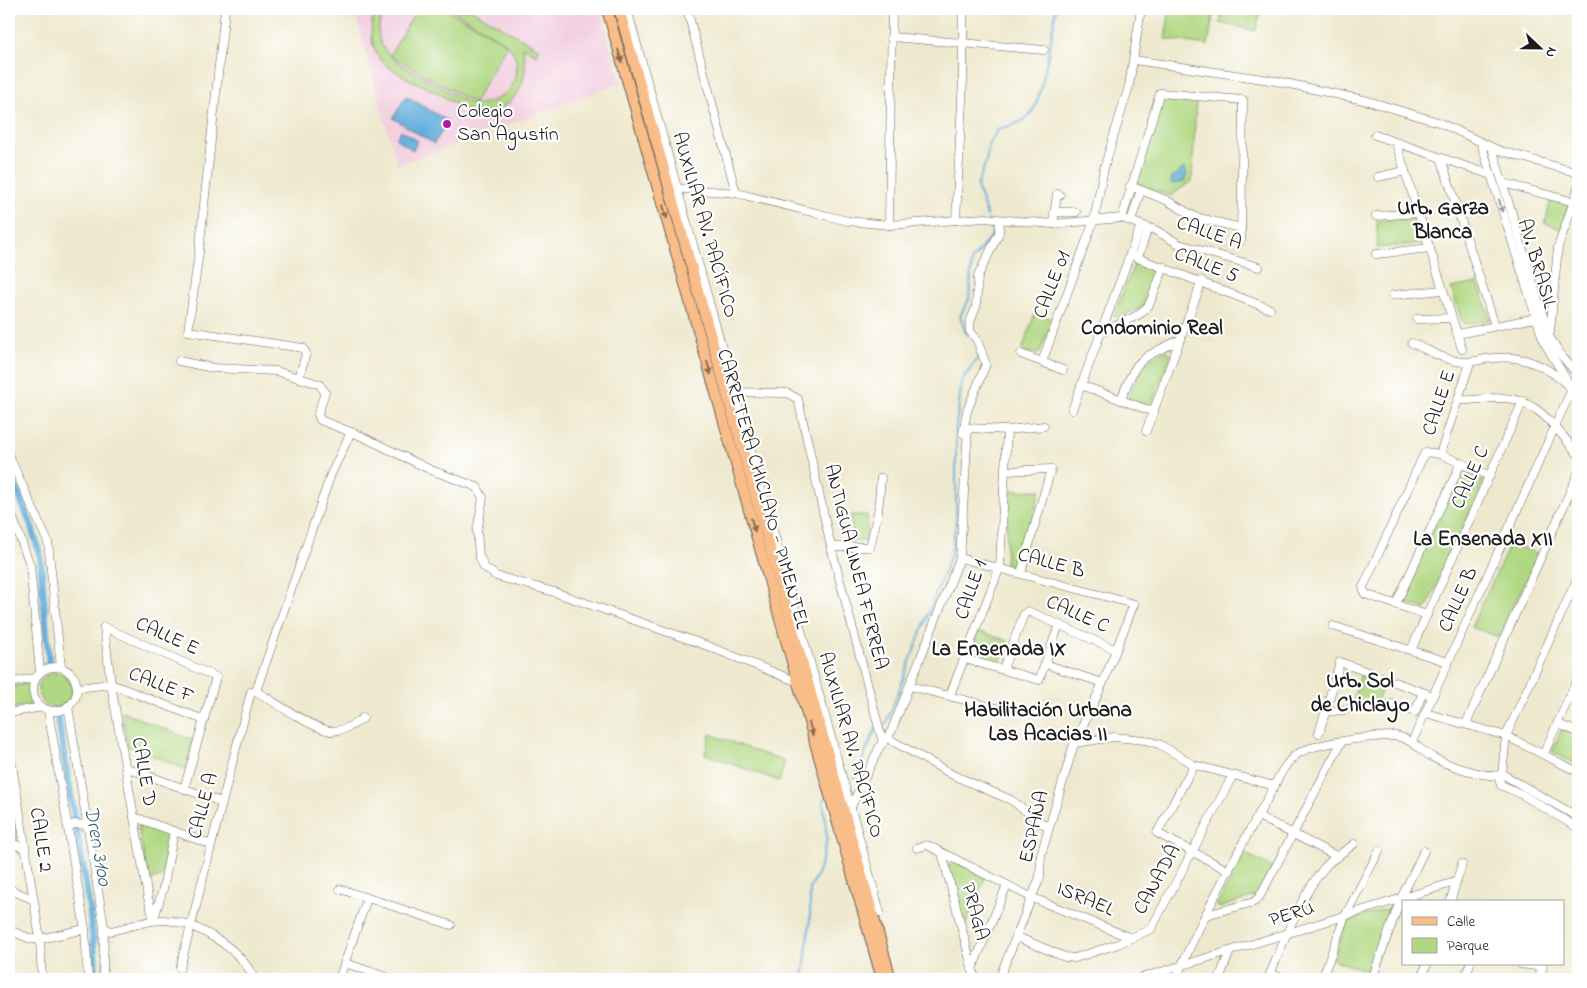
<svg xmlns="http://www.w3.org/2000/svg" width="1587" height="988" font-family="'Indie Flower',sans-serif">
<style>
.built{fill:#f3cfe0}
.green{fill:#b0d882;stroke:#667a4f}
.water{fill:#63aedb;stroke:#40657c}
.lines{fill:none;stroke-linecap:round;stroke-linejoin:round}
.stream{stroke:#63aedb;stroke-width:2}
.canal{stroke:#63aedb;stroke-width:7}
.minor-casing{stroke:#66645a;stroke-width:9}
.major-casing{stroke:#66645a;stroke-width:12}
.minor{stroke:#fff;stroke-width:8}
.major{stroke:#f8bd89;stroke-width:10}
.oneway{fill:#8a6c52}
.oneway2{fill:#999}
.poi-dot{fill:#b5179e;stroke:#fff;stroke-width:2}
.labels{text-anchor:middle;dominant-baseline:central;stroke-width:4.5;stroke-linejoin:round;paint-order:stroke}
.poi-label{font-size:20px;fill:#1c1c1c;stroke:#fff;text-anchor:start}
.street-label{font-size:20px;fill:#1c1c1c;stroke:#fff}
.neighbourhood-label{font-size:21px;font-weight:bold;fill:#1c1c1c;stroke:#fff}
.water-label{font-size:21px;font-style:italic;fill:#3c5e72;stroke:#fff}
</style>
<rect width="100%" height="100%" fill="#fff"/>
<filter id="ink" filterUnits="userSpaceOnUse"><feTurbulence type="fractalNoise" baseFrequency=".02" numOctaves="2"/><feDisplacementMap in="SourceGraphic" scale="10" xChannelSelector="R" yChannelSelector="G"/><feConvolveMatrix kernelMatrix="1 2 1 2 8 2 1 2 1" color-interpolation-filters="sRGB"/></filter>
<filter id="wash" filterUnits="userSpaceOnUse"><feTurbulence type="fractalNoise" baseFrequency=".0096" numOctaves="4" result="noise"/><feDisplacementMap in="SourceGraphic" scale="20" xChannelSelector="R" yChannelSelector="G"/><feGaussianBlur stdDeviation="1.12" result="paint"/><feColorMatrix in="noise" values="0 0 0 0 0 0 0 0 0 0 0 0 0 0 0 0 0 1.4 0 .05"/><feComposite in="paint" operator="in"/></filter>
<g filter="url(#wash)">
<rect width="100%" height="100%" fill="#eee9ce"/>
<polygon class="built" points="354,9 600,9 621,83 397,165"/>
<g class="green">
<path d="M377 9H386C363 46 397 63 425 78 439 87 454 95 469 103 504 109 533 73 507 44L474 103 390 55 417 9H446L507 44 451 9H470L540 49 537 55 522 47C533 79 514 115 477 112 463 111 448 99 436 92 420 84 400 76 386 65 370 52 367 25 377 9Z"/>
<polygon points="1170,9 1214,9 1208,45 1165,39"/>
<polygon points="1223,9 1261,9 1256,31 1220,23"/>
<polygon points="1161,96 1196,100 1192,181 1170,196 1135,182"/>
<polygon points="1551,198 1571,203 1563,229 1545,224"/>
<polygon points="1415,218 1423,243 1377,248 1377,221"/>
<polygon points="1135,262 1156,270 1157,273 1141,308 1117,318 1114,315"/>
<polygon points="1478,283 1491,320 1463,324 1451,288"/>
<polygon points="1035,313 1053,319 1040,352 1036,355 1022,350"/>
<polygon points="1167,350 1171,355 1151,406 1148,407 1128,399 1141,365"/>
<polygon points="1460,471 1484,481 1426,609 1401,601"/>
<polygon points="1041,490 1017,568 1005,565 1009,491"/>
<polygon points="851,515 867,515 868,541 852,541"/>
<polygon points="1511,542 1538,554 1499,637 1471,627"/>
<polygon points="979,631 1008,641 999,664 970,656"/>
<circle cx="55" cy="690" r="17"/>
<polygon points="1361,674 1384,683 1378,699 1352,703"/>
<polygon points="31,683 30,693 35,704 9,709 9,687"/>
<polygon points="122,712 193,740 185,769 127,746"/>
<polygon points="1562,729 1578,734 1578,766 1552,751"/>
<polygon points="710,734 785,762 779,781 705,754"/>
<polygon points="12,802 18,840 17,841 9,838 9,803"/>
<polygon points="143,822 168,832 169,835 162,877 148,880 138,826"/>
<polygon points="1244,853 1272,867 1258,895 1219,908 1217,905"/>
<polygon points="953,861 985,878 964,928 947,868"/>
<polygon points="1391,907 1394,909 1371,972 1333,960 1347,921"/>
</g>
<g class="water">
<polygon points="406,96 448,121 434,144 393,118"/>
<polygon points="401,130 418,141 413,150 396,139"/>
<polygon points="1184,168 1187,173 1184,182 1172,184 1171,179"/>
</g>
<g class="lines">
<g class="stream">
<path d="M987 216 977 186 986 162 989 143 998 129C1009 126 1021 124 1030 115 1041 104 1053 28 1056 9"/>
<polyline points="968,335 965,331 960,316 969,299 972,260 993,234 988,220"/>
<polyline points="880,726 886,724 951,554 956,521 956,426 962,380 978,358 977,351"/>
<polyline points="854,779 876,728"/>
<polyline points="803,979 810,920 810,889 819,870 827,839 823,799"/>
</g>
<g class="canal">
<polyline points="9,471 30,522 40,555 49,663"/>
<polyline points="58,719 90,911 95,959 95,979"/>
</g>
</g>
</g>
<g filter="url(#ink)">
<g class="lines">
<g class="minor-casing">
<g id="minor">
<polyline points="225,9 199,252 188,331 303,348 306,353 299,378"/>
<polyline points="627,9 880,912"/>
<polyline points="687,9 736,193"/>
<polyline points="891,37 1044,50"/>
<polyline points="1134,60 1276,81 1368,101 1438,122 1498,150 1578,173"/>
<polyline points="1375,135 1491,175"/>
<polyline points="1396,143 1462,349"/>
<polyline points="1481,143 1544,342 1572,389"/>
<polyline points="1492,148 1549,336 1559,353 1578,375"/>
<polyline points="1441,158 1495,326"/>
<polyline points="1378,177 1405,171"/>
<polyline points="1503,183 1574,202"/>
<polyline points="1130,186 1166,200 1195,217 1241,228"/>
<polyline points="674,188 736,193 848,221 889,225 985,218 1053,224 1122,218 1155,230 1179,244 1259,267"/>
<polyline points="1054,212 1076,212"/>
<polyline points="1376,216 1418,213"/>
<polyline points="1122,218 1160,93 1243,100 1241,241"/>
<polyline points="956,220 963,79 963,9"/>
<polyline points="1131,221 1141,190"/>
<polyline points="1053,224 1057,194 1060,195"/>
<polyline points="889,225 892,9"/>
<polyline points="1376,254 1430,248"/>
<polyline points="1130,255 1270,309"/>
<polyline points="1138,257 1148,228"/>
<polyline points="1393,295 1443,290"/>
<polyline points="1417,319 1452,318"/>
<polyline points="1550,332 1558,247 1578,189"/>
<polyline points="1099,334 1140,314 1149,305 1164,267"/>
<polyline points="1458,334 1535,318"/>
<path d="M1412 343C1428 350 1446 361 1463 362 1474 363 1483 358 1494 358 1529 354 1556 371 1578 396"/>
<polyline points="1021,354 1063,370"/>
<polyline points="179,361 213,368 276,371 319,384 325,392 318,414 320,420 361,436 431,470 477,487 483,498 477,531 479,556 484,567 496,576 554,592 705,645 798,682"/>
<polyline points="1042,362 1094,220 1104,168 1129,86 1141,9"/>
<polyline points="1081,385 1154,412"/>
<polyline points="732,392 787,393 798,399 831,547 883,743"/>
<path d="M1121 400C1137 355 1140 360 1181 339"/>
<path d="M1458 400C1472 401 1485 398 1500 398 1537 397 1556 429 1578 454"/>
<polyline points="1072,410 1141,225"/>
<polyline points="1146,431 1202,281"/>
<path d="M351 432 331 474 256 691C271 700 316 731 332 731 344 731 354 725 363 718"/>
<polyline points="963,433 967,411 986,364 977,340 970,331 970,322 976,307 978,276 999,233 1000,220"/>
<polyline points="1440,454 1470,363"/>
<polyline points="9,456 48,542 61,667"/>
<polyline points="1006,471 1051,469 1021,573"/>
<polyline points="9,507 30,565 40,672"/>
<polyline points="831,547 870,547 878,512 881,478"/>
<polyline points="960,558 1134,604 1103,683 1074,744 1041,855 1040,877 999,979"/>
<polyline points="1396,604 1461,463"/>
<polyline points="1427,615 1365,594 1363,587 1365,583 1425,452 1440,454 1490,476"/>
<polyline points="1333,626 1448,662"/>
<polyline points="104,627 111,684 148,898 154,920"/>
<polyline points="104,627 216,677 184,789"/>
<polyline points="1411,650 1523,401"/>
<polyline points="965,659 1039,680 1059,625"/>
<polyline points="1045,664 1103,683"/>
<circle cx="55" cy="689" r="22"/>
<polyline points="1003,669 1024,614 1028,611 1116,650"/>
<polyline points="9,683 35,678"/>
<polyline points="910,686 1007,711"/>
<polyline points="77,688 111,684 204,720"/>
<polyline points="950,695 1000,567 1007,430"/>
<polyline points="68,706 104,927 103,979"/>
<polyline points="48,710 85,929 88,979"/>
<polyline points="1325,712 1393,704 1415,712 1423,692"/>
<polyline points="9,713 42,707"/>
<polyline points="1426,713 1506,736 1578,772"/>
<polyline points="1466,724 1578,474"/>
<polyline points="1558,724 1578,732"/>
<polyline points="1319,733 1340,662 1433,696"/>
<polyline points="887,738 955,776 1011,800 1049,828"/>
<polyline points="1412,742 1572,389"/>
<polyline points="1075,743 1114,737 1145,740 1159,744 1194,765 1275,786"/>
<polyline points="9,746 40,939 42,979"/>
<polyline points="1544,753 1578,678"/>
<polyline points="1194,765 1157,833 1229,871"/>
<polyline points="127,768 221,802"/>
<polyline points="1502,774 1506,736 1578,577"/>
<polyline points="1502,774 1578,817"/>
<polyline points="1498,776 1501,785 1521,794 1578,828"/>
<polyline points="851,807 880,746 891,732 960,558 968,428 1007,430 1044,426"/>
<polyline points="1258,816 1338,857"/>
<polyline points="134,817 210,844"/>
<polyline points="68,828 74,824 87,825"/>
<polyline points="9,842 24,848"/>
<polyline points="917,848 927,845 1033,898 1131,938"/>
<polyline points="942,853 975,979"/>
<polyline points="9,889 32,899"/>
<polyline points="340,889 451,925"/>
<polyline points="1450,902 1462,864"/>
<polyline points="1206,915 1254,902 1260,896 1341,743"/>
<polyline points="154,918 163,889 174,831"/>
<path d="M104 927 110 931C127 928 145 920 163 920 195 921 242 949 254 979"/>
<polyline points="9,930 31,939 40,939 85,929"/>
<polyline points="1017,937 1065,957 1075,958 1118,944 1151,929 1233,775"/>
<polyline points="345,963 392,979"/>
<polyline points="1521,964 1543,967 1538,979"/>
<path d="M180 968C204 876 226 784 251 692"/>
<polyline points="972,969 1007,885"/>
<polyline points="1270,974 1286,979"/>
<polyline points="1001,976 1010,979"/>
<polyline points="339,979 367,899"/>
<polyline points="1138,979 1455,882"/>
<path d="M1176 979C1201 919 1233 860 1265 803 1274 788 1283 762 1299 753 1319 742 1372 736 1396 736 1411 739 1419 749 1432 757 1445 764 1490 780 1502 774"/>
<polyline points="1219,979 1230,951"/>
<path d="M1268 979C1284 942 1298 900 1324 868 1331 859 1344 852 1354 844"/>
<polyline points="1322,979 1345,916 1379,851"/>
<polyline points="1372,979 1401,898 1424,851"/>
<polyline points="1421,979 1427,964"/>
<polyline points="1464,979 1470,964"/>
</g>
</g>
<g class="major-casing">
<g id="major">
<polyline points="607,9 882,979"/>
<polyline points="619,9 891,979"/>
</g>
</g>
<use href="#minor" class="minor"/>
<use href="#major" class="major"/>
</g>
<defs><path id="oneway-solid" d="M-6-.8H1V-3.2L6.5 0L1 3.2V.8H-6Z" transform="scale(1.25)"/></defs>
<g class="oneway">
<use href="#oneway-solid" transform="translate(620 56) rotate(74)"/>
<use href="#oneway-solid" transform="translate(665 212) rotate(74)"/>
<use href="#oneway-solid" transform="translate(709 368) rotate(74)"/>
<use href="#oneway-solid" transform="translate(753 525) rotate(74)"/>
<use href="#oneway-solid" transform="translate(811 729) rotate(74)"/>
</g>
<use class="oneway2" href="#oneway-solid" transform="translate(1501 206) rotate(73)"/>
</g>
<circle class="poi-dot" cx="447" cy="124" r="5"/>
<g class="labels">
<g class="poi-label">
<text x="457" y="112">Colegio<tspan x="457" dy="23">San Agustín</tspan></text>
</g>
<g class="street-label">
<text transform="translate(704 225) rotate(74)">AUXILIAR AV. PACÍFICO</text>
<text transform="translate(1209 234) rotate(19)">CALLE A</text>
<text transform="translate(1536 264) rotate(73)">AV. BRASIL</text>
<text transform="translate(1206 266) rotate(21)">CALLE 5</text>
<text transform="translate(1053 285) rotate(-69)">CALLE 01</text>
<text transform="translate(1440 403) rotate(-72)">CALLE E</text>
<text transform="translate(1471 478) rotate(-66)">CALLE C</text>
<text transform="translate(762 489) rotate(74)">CARRETERA CHICLAYO - PIMENTEL</text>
<text transform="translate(1051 564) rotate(15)">CALLE B</text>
<text transform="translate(855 567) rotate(76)">ANTIGUA LINEA FERREA</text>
<text transform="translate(972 590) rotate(-71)">CALLE 1</text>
<text transform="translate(1459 600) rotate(-66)">CALLE B</text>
<text transform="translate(1077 615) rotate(24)">CALLE C</text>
<text transform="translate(167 637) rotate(24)">CALLE E</text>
<text transform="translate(161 686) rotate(21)">CALLE F</text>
<text transform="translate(850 745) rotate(74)">AUXILIAR AV. PACÍFICO</text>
<text transform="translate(143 772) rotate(80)">CALLE D</text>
<text transform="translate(204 806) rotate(-75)">CALLE A</text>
<text transform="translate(1035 827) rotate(-77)">ESPAÑA</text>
<text transform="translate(40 840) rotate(81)">CALLE 2</text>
<text transform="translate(1158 880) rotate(-61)">CANADÁ</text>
<text transform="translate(1085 900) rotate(23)">ISRAEL</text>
<text transform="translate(974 912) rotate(75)">PRAGA</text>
<text transform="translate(1292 915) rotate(-17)">PERÚ</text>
</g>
<g class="neighbourhood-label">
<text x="1443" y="209">Urb. Garza<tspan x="1443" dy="24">Blanca</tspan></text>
<text x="1152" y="329">Condominio Real</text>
<text x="1483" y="540">La Ensenada XII</text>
<text x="999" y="650">La Ensenada IX</text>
<text x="1360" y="682">Urb. Sol<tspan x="1360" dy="24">de Chiclayo</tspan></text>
<text x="1048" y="711">Habilitación Urbana<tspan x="1048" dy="24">Las Acacias II</tspan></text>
</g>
<g class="water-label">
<text transform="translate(97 846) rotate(80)">Dren 3100</text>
</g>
</g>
<rect width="1587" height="988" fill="none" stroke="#fff" stroke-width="30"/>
<rect x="1402" y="900" width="162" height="65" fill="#ffffff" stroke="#a4a4a4"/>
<rect x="1412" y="917" width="25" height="8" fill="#f8bd89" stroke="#a4a4a4"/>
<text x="1447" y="926" font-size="15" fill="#1c1c1c">Calle</text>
<rect x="1412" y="938" width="25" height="15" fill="#b0d882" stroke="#a4a4a4"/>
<text x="1447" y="950" font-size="15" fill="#1c1c1c">Parque</text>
<g transform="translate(1540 48) rotate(112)" stroke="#ffffff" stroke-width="4" paint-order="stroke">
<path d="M0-4L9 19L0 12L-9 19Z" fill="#1c1c1c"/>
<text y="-8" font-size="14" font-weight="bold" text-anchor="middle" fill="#1c1c1c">N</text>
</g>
</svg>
